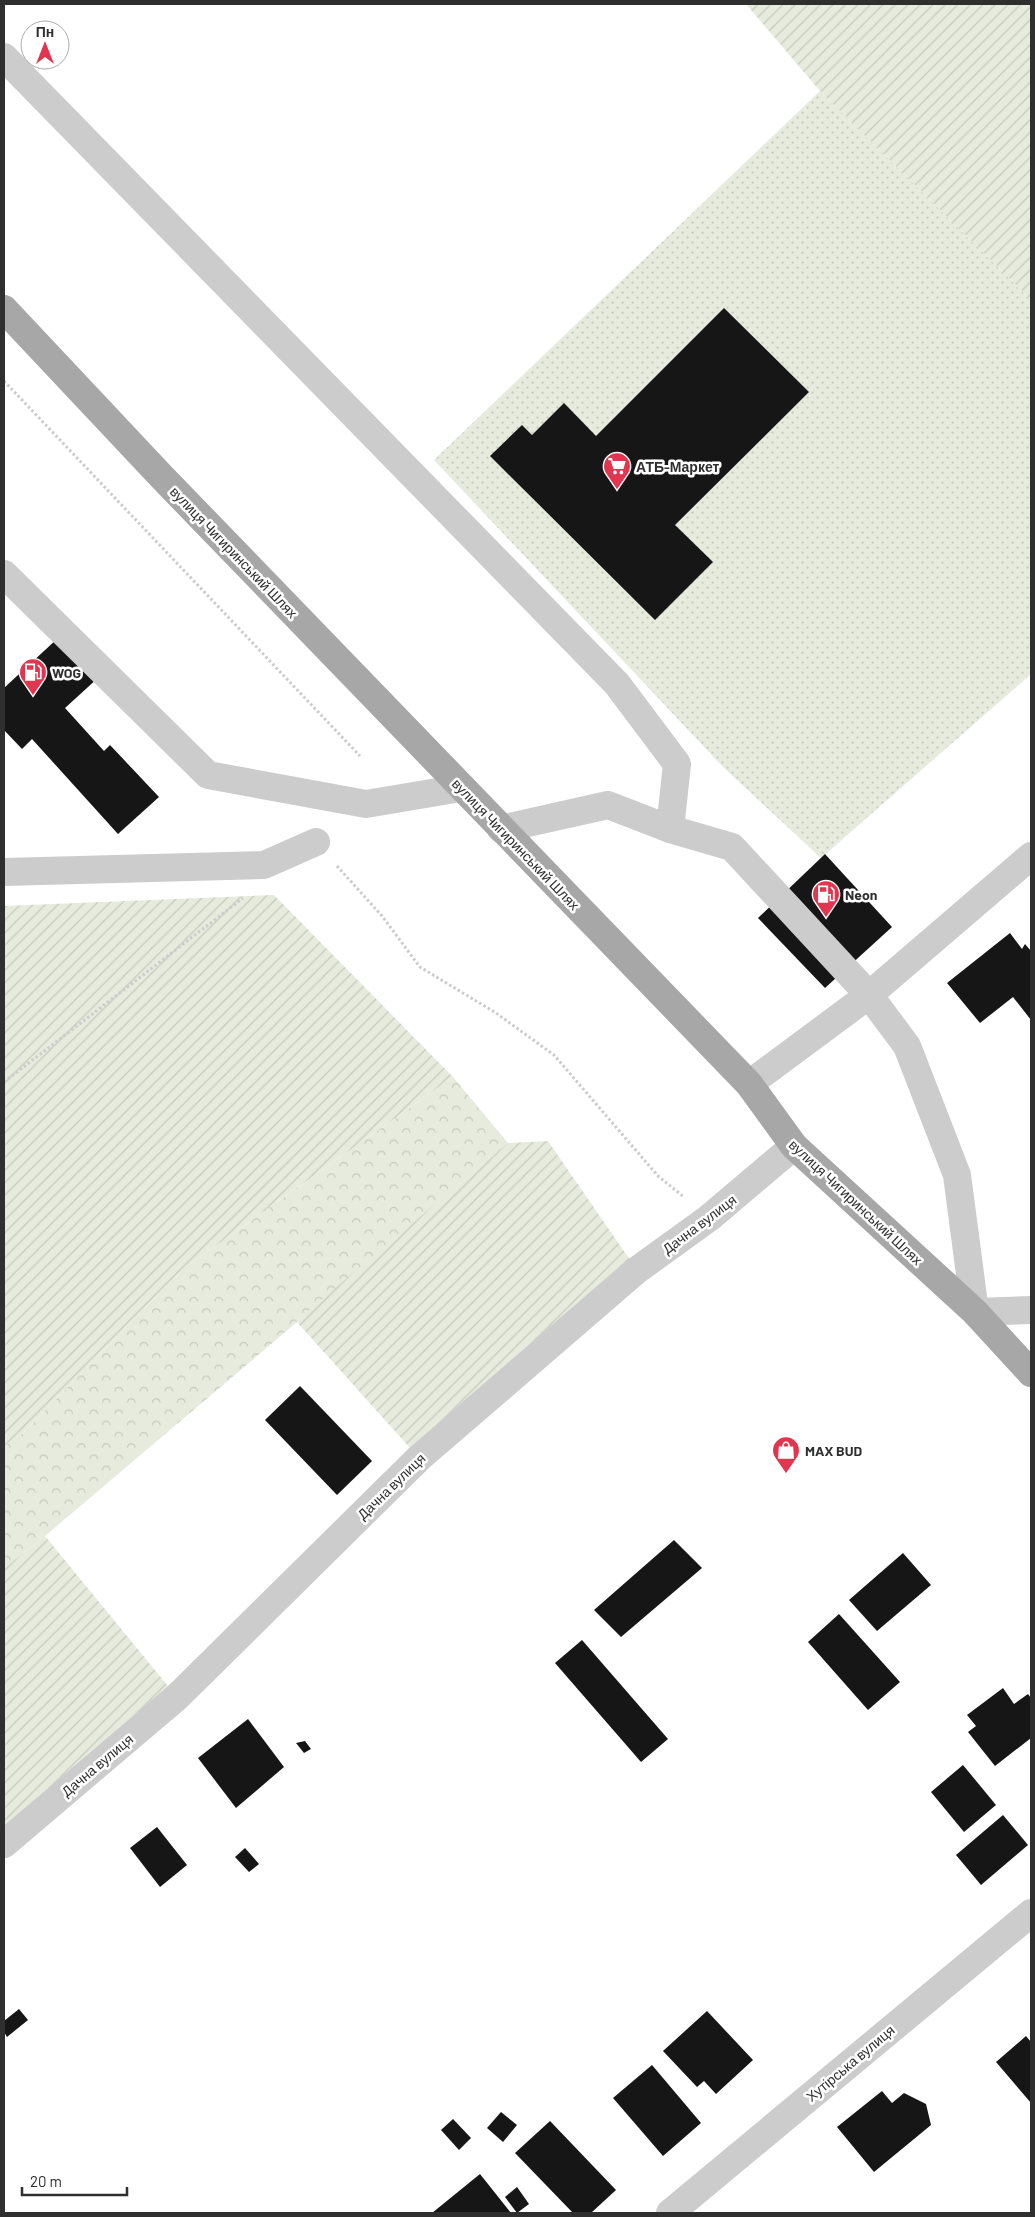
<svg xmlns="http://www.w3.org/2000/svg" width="1035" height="2217" font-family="Barlow,sans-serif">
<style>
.grass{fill:url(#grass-dots)}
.forest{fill:url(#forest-crowns)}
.garden{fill:url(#garden-furrows)}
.building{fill:#161616}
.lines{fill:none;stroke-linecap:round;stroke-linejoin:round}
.path{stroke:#ccc;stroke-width:3;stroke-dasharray:2.5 2.5;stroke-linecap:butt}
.minor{stroke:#ccc;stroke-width:28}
.major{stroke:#a7a7a7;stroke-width:28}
.labels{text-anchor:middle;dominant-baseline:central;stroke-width:5;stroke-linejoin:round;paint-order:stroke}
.poi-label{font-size:14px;font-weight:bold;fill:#2f2f2f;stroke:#fff;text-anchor:start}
.street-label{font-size:14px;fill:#2f2f2f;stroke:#fff}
</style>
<defs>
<pattern id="grass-dots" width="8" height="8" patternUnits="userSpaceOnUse" patternTransform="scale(1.25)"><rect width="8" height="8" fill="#e6ebdd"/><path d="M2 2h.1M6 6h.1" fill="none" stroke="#c6cabe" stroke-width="1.8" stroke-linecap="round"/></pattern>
<pattern id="forest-crowns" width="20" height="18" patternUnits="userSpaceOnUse" patternTransform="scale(1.25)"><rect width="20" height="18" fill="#e6ebdd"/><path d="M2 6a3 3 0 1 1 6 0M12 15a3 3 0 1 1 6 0" fill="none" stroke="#c6cabe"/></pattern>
<pattern id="garden-furrows" width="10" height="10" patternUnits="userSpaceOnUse" patternTransform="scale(1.25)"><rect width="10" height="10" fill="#e6ebdd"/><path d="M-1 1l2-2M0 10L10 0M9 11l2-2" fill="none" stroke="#c6cabe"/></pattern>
</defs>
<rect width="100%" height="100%" fill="#fff"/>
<polygon class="grass" points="820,91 1031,300 1031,674 821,858 724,768 434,460"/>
<polygon class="forest" points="453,1077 508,1143 45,1536 4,1568 4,1446 23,1433 184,1268"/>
<g class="garden">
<polygon points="746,4 1031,4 1031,300 820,91"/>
<polygon points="274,895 453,1077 184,1268 23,1433 4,1446 4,906"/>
<polygon points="548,1141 637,1270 419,1458 296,1321 508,1143"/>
<polygon points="45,1536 177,1697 4,1844 4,1568"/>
</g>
<g class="building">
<polygon points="724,308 809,392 675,525 713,562 655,620 490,456 522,425 532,435 564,403 596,436"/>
<polygon points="71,626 110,667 65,708 104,751 110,745 159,797 118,834 32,739 22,749 4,730 4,688"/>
<polygon points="825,854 892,927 825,988 758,918"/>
<polygon points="1010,933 1022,949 1025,944 1031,951 1031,1020 1013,997 980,1023 947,983"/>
<polygon points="300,1386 372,1461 337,1495 265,1420"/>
<polygon points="674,1540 702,1568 621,1637 594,1610"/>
<polygon points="903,1553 931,1585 877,1631 849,1600"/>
<polygon points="839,1614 900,1682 868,1710 808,1642"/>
<polygon points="582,1640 668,1739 641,1762 555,1663"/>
<polygon points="1003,1688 1014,1704 1028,1694 1031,1698 1031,1738 995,1766 968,1732 976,1726 967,1715"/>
<polygon points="248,1719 284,1767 236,1808 198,1758"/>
<polygon points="305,1741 311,1749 304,1753 296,1743"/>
<polygon points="963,1765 996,1805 964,1832 931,1792"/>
<polygon points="1003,1815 1028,1845 981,1885 956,1855"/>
<polygon points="157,1827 187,1865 160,1887 130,1848"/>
<polygon points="245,1848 259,1864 249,1872 235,1857"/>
<polygon points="19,2009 28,2020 7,2037 4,2032 4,2021"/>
<polygon points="707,2011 753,2060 716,2094 704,2081 697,2087 663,2051"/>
<polygon points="1026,2036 1031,2042 1031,2103 996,2062"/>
<polygon points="652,2065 701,2123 663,2156 613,2098"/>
<polygon points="882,2091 892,2103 904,2093 926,2104 931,2125 874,2172 837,2127"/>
<polygon points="501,2112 517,2125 503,2142 487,2128"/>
<polygon points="453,2119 471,2138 459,2150 441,2130"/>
<polygon points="550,2121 616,2190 591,2213 573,2213 515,2153"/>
<polygon points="480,2174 511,2213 432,2213"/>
<polygon points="517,2187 529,2204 517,2213 505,2197"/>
</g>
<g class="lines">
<g class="path">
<polyline points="4,381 360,756"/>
<polyline points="337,866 382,916 420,967 496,1013 554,1055 658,1176 684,1197"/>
<polyline points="4,1082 243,898"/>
</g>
<g class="minor">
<polyline points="4,57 617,684 677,764 670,829"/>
<polyline points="4,574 208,775 366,804 461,788"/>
<polyline points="501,829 608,805 670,829 732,847 869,995 907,1046 957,1175 975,1312 1031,1310"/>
<polyline points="4,872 264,865 316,842"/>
<polyline points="749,1084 869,995 1031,856"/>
<polyline points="4,1844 177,1697 419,1458 637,1270 709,1218 794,1146"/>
<polyline points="670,2213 1031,1913"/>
</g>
<polyline class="major" points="4,309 161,476 749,1084 794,1146 975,1312 1031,1373"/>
</g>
<defs>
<g id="supermarket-pin" transform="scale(1.4375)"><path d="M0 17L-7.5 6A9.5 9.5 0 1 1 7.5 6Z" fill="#e0364f" stroke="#fff"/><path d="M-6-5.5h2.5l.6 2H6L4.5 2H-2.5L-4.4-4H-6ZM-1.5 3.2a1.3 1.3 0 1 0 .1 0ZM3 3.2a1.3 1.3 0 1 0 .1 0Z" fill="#fff"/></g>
<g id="fuel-pin" transform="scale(1.4375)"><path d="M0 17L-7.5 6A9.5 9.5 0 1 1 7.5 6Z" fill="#e0364f" stroke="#fff"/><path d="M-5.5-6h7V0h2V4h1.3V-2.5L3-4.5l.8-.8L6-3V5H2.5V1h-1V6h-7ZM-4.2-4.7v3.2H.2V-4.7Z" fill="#fff"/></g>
<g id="shop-pin" transform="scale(1.4375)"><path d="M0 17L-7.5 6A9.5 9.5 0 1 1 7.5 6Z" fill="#e0364f" stroke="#fff"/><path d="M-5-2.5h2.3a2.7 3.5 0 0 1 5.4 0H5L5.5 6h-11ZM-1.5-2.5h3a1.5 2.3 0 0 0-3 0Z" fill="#fff"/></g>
</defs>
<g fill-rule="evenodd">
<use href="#supermarket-pin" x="617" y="466"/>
<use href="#fuel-pin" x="33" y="672"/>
<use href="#fuel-pin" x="826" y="894"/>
<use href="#shop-pin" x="786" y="1450"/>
</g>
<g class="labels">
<g class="poi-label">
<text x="636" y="466">АТБ-Маркет</text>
<text x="52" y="672">WOG</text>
<text x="845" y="894">Neon</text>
<text x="805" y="1450">MAX BUD</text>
</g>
<g class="street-label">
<text transform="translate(234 552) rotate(46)">вулиця Чигиринський Шлях</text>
<text transform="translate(516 844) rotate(46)">вулиця Чигиринський Шлях</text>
<text transform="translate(856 1202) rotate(43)">вулиця Чигиринський Шлях</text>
<text transform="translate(699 1224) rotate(-37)">Дачна вулиця</text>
<text transform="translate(391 1486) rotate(-44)">Дачна вулиця</text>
<text transform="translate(97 1765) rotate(-40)">Дачна вулиця</text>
<text transform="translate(850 2063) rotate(-40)">Хутірська вулиця</text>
</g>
</g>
<rect width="1035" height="2217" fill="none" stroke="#2f2f2f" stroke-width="10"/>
<g transform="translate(45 45)"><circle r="24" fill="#ffffff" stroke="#acacac"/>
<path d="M0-4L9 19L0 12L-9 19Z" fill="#e0364f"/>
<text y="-8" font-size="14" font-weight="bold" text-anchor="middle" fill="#2f2f2f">Пн</text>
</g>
<path d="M22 2187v8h105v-8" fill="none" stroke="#2f2f2f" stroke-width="2.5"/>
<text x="30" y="2187" font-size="15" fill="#2f2f2f" stroke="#ffffff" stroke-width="4" paint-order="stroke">20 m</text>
</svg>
